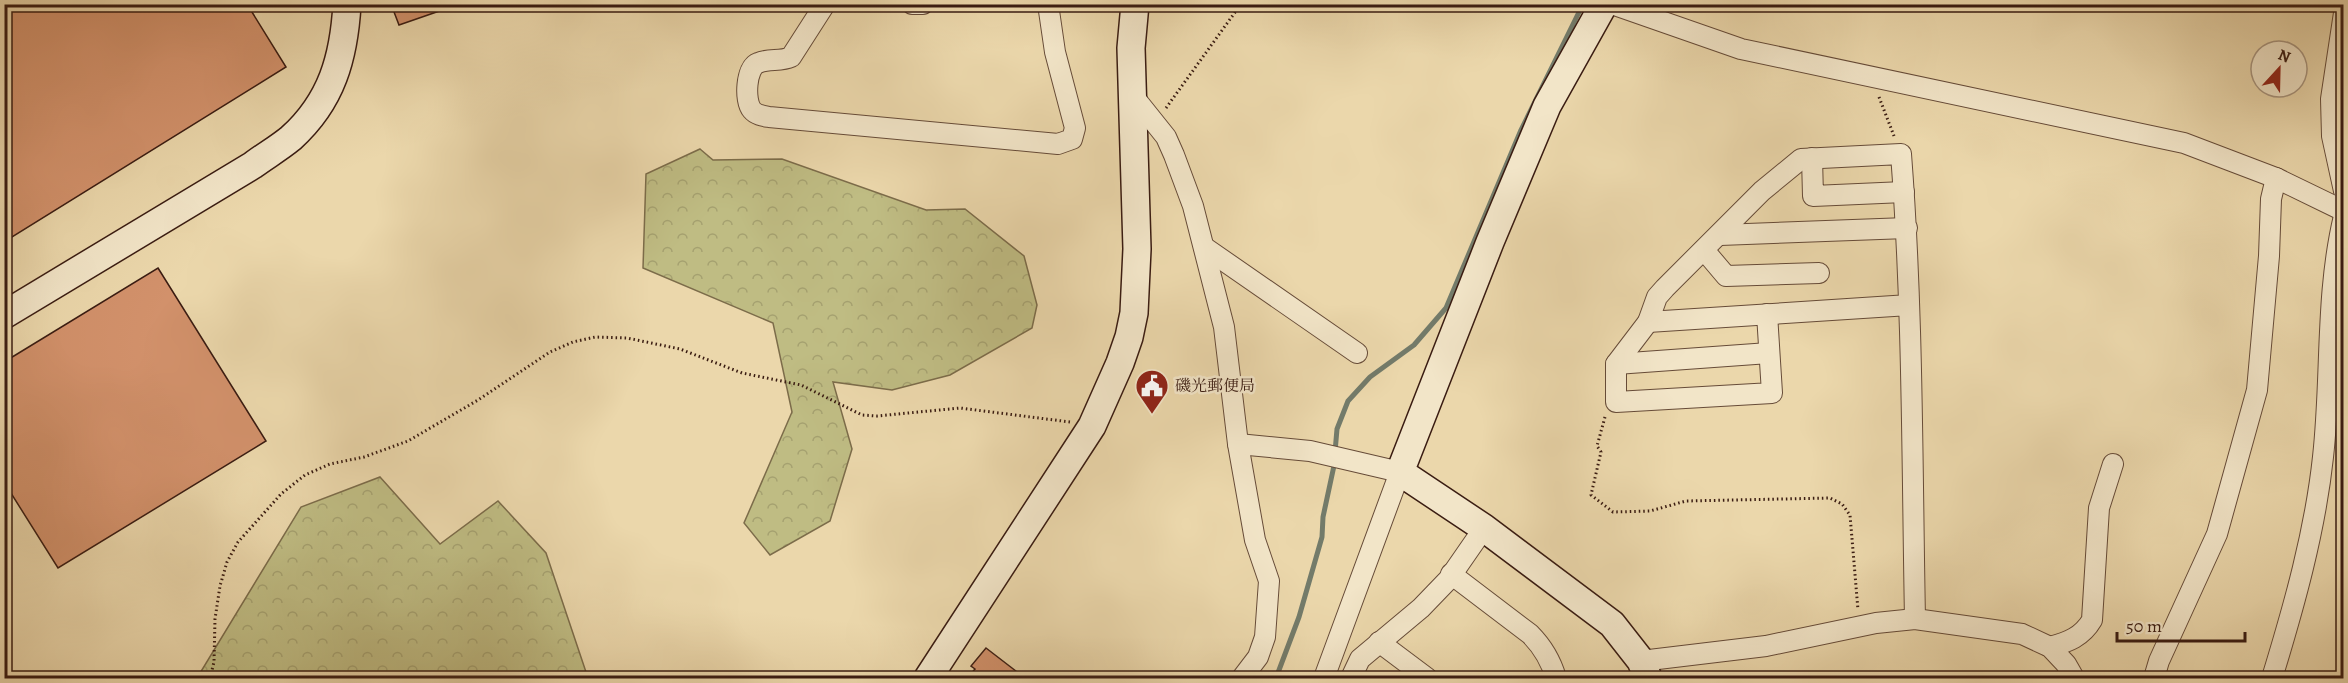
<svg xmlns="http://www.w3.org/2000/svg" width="2348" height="683" font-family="Alegreya,'Noto Serif JP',serif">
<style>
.forest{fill:url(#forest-crowns);stroke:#7c6c4a;stroke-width:1.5}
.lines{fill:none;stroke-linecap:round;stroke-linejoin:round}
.stream{stroke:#737b6a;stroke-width:5}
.building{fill:#d2916b;stroke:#3a1c12;stroke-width:1.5}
.street-casing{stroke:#664b38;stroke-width:22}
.secondary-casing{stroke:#3a1c12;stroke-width:30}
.path{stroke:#3a1c12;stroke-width:3;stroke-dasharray:1.5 3;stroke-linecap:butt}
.street{stroke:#f2e5c8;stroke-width:20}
.secondary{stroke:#f2e5c8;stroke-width:27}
.labels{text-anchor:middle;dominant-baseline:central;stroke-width:5;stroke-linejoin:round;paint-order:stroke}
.poi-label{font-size:16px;fill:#3a1c12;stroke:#f2e5c8;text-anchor:start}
</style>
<defs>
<pattern id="forest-crowns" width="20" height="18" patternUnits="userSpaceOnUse" patternTransform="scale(1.5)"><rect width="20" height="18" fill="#bfbc83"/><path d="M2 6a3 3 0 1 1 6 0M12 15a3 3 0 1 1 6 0" fill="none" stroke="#a5a170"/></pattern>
</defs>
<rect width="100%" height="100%" fill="#ebd7ab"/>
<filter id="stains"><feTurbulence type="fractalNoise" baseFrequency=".00333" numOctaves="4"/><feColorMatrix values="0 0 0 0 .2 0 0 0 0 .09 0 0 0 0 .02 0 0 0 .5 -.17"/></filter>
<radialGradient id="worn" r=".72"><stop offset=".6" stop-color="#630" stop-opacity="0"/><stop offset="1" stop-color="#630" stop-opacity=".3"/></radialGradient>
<g class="forest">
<polygon points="700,149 713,160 782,159 926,210 965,209 1024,256 1037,305 1032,328 950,375 892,390 833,382 852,449 830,521 770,555 744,523 792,412 773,323 643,268 646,174"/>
<polygon points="380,477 440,544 498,501 546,553 588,678 197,678 301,507"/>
</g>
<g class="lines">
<g class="stream">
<polyline points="1335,452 1337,429 1348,401 1370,377 1414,345 1446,308 1521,130 1583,4"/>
<polyline points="1276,678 1299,617 1322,537 1323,517 1335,461"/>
</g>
</g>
<g class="building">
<polygon points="4,4 247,4 286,67 4,242"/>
<polygon points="391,4 450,4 451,7 399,25"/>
<polygon points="158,268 266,441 58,568 4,482 4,362"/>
<polygon points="986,648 1025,678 967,678 975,669 971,666"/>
</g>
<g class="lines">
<g class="street-casing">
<g id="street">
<path d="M825 4 791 57C780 62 769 58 758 63 746 67 744 101 752 110 756 115 763 116 769 117L1058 144 1072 139 1075 128 1055 52 1048 4"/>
<polyline points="912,4 923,4"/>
<polyline points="1612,4 1741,49 2184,143 2276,178 2344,211"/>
<polyline points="2344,13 2331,99 2332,136 2344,191"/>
<polyline points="1134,97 1166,137 1174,155 1193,206 1224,327 1238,444 1255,540 1269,581 1265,637 1258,657 1242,678"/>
<polyline points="1812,158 1813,196 1904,192"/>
<polyline points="1720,235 1907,228"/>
<polyline points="1204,247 1357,353"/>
<polyline points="1704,250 1726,276 1819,273"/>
<path d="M1909 305 1648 322 1657 297 1665 288 1762 191 1801 159 1901 154C1913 309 1912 464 1915 619"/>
<polyline points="1648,322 1616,364 1616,402 1772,393 1767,314"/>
<polyline points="1616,364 1769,353"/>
<polyline points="1238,444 1310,451 1400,472 1324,678"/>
<path d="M1451 574 1530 634C1542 646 1551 661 1556 678"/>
<polyline points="1379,642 1427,678"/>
<path d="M2050 647C2068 642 2082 637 2092 620L2099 508 2113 464"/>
<polyline points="1641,661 1766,646 1876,623 1915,619 2022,634 2050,647 2066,664 2074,678"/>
<polyline points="1351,678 1360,659 1421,608 1448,580 1484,528"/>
<polyline points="2154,678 2159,661 2217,534 2257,390 2269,256 2271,199 2276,178"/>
<path d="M2272 678C2294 606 2315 532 2323 457 2332 377 2325 295 2344 216"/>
</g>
</g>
<g class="secondary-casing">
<g id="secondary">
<polyline points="1604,4 1547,106 1490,242 1400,472 1484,528 1612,624 1641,661 1648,678"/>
<path d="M4 315 253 165C265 156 279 148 291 138 332 101 344 57 347 4"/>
<polyline points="928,678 1092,426 1120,363 1129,337 1134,313 1137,249 1131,48 1135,4"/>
</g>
</g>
<g class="path">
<polyline points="1879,97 1894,136"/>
<polyline points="1166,108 1241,4"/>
<polyline points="1605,417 1597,446 1601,452 1591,495 1613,512 1650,511 1686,501 1830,498 1842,504 1850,515 1858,610"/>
<polyline points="210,678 214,662 215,619 220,586 227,562 238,542 281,494 305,475 330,464 364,457 408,441 478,400 550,352 573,342 595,337 627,338 680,349 742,373 801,385 862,415 877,416 960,408 1070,422"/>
</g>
<use href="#street" class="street"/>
<use href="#secondary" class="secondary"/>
</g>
<defs>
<g id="civic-pin" transform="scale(1.725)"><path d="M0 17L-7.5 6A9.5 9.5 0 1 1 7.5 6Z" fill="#8f2418" stroke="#f2e5c8"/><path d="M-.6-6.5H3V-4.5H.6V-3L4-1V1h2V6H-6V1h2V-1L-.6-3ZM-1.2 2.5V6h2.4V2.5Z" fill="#fff"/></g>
</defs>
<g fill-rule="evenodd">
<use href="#civic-pin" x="1152" y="386"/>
</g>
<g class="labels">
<g class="poi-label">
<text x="1175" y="386">磯光郵便局</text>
</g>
</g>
<rect width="2348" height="683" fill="none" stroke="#ebd7ab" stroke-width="24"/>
<rect x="6" y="6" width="2336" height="671" fill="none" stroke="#3a1c12" stroke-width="3"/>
<rect x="12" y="12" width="2324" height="659" fill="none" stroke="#3a1c12" stroke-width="1.5"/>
<g transform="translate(2279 69) rotate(22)"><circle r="28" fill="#f2e5c8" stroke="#a8957f" stroke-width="1.5"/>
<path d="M0-4.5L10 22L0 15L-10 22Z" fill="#8f2418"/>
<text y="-9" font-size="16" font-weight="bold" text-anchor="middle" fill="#3a1c12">N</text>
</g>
<path d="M2117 632v9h128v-9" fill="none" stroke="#3a1c12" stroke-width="3"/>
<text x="2126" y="632" font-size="18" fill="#3a1c12" stroke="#f2e5c8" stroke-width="4.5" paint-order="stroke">50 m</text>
<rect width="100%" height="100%" filter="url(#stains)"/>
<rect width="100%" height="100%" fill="url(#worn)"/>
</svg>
